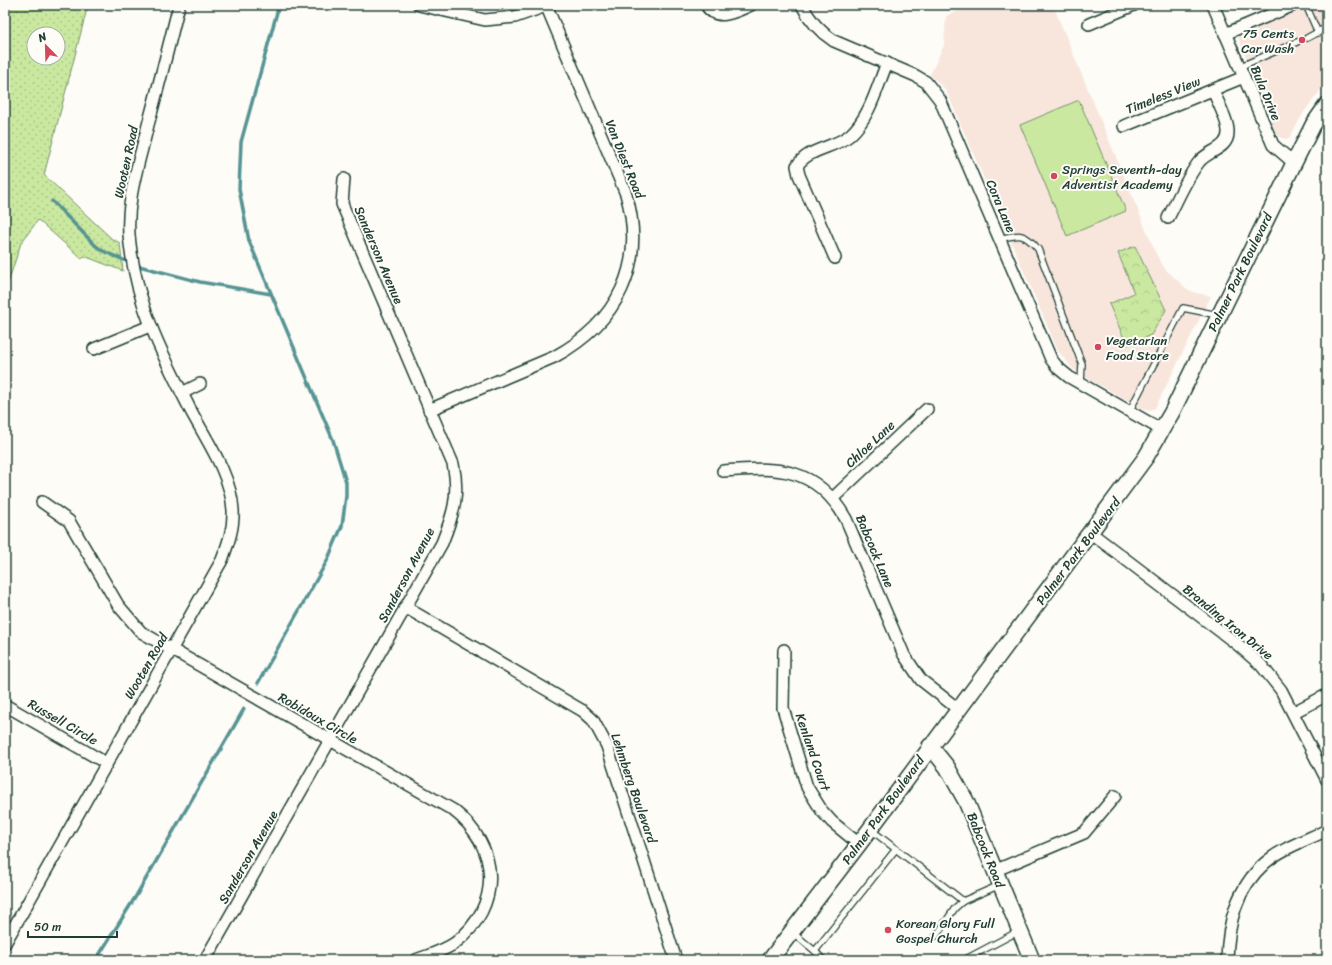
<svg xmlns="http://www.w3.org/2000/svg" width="1332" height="965" font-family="Sriracha,sans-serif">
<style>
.built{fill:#f8e6dd}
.grass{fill:url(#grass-dots);stroke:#74926a;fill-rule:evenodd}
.park{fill:url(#park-crowns);stroke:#74926a}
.pitch{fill:#cae8a0;stroke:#74926a}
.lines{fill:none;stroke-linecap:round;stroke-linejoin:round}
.stream{stroke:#579493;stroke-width:3.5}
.lane-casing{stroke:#1f3d34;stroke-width:8}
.street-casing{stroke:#1f3d34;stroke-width:14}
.secondary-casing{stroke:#1f3d34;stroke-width:18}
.lane{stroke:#fdfcf7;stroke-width:5.5}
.street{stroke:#fdfcf7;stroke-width:11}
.secondary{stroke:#fdfcf7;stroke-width:15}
.poi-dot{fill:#d1495b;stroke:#fdfcf7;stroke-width:1.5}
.labels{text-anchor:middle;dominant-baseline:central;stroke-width:4;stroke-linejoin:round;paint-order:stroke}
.poi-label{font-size:13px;fill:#1f3d34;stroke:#fdfcf7;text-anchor:start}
.street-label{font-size:13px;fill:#1f3d34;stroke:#fdfcf7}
</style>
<defs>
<pattern id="grass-dots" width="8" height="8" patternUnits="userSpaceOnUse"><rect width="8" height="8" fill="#cae8a0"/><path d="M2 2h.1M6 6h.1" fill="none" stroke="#adc88a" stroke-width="1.8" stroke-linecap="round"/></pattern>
<pattern id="park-crowns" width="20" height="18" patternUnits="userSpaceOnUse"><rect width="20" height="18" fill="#cae8a0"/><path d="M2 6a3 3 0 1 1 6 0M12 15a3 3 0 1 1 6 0" fill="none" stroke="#adc88a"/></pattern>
</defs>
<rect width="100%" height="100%" fill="#fdfcf7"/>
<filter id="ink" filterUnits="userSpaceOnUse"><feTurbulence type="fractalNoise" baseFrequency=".025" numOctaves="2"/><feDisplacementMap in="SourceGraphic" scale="8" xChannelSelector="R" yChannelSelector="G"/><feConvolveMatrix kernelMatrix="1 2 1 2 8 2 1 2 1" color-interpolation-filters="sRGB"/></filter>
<g filter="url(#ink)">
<g class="built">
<polygon points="973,5 1053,5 1157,256 1165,269 1187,289 1196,293 1211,296 1155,408 1151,410 1148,411 1141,408 1081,375 1072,368 1058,351 949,97 944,88 930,75 944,45 946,16"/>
<polygon points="1310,5 1327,5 1327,82 1304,112 1290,137 1287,139 1281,138 1276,133 1238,37"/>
</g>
<path class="grass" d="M5 5H88L44 175 112 239 120 243 123 271 84 256 82 259 38 220 21 243 5 292ZM34 34H58V58H34Z"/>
<polygon class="park" points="1135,246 1166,310 1151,335 1127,345 1109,304 1134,293 1118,253"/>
<polygon class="pitch" points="1079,100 1126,211 1067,236 1020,125"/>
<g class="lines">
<g class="stream">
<polyline points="52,201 96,246 103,251 126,261"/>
<polyline points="139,266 200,282 271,294"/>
<polyline points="258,683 327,561 342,526 346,496 346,482 333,440 249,241 239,189 241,142 279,5"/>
<polyline points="96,960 136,896 244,709"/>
</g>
<g class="lane-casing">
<g id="lane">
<polyline points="1306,5 1318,33"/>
<polyline points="1307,38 1327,27"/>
<polyline points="1239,67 1297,42"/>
<path d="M1000 239C1019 234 1024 232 1038 249L1082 364 1081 383"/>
<polyline points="1129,412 1183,308 1218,315"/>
<polyline points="870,829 963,901"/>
<polyline points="792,932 815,951 823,960"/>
<polyline points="936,936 955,908 963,901 1000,885"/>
<polyline points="815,951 896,849"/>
<polyline points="964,960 1019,931"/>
</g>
</g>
<g class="street-casing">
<g id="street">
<polyline points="419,5 485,20 515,17 546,6"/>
<path d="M706 5C717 23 736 11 751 5"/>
<path d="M802 5C810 21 820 32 834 41L916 76 926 82 940 100 1051 359 1058 368 1069 377 1162 430"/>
<polyline points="1213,5 1273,145 1294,163"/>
<polyline points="1089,24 1134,5"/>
<polyline points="1225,34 1294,5"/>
<polyline points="1124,126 1244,77"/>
<path d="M1168 218C1177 201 1187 177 1199 162 1207 151 1228 149 1228 133 1229 122 1217 101 1213 90"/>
<path d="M835 258 799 175 797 166C808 148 835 148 850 135 870 117 877 87 887 63"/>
<polyline points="94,349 150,326"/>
<polyline points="182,393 200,384"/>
<path d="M429 410 554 357C617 323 647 265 626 194L546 5"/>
<path d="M723 471C778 467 816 466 846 519L904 655 921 680 958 709"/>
<polyline points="832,499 927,409"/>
<path d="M42 502 69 521 118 605 141 632 453 810C500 846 503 906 455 943 444 951 429 955 416 960"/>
<polyline points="1091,533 1237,644 1261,665 1281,690 1327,780"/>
<polyline points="405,607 583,711 593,720 607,746 676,960"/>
<polyline points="784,650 783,708 807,787 822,811 832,822 859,844"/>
<polyline points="5,705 106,763"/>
<polyline points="1294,712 1327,695"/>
<polyline points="994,871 1084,833 1115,796"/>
<path d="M5 943 222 560C228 544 234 528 233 510 231 475 207 441 191 411 163 356 137 306 130 244 124 205 139 163 148 125 159 85 169 45 179 5"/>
<path d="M205 960 442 543C453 515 460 495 453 464L342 204 344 179"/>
<path d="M1227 960C1228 923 1236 889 1265 863 1282 848 1307 840 1327 830"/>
</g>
</g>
<g class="secondary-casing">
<g id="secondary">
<polyline points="930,746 947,767 966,801 1032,960"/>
<polyline points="770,960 859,844 1146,457 1172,412 1294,163 1313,125 1327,105"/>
</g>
</g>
<use href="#lane" class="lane"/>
<use href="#street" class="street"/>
<use href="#secondary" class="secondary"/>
</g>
</g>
<g class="poi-dot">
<circle cx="1302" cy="40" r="4"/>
<circle cx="1054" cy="176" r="4"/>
<circle cx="1098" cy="347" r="4"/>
<circle cx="888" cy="930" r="4"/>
</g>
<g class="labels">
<g class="poi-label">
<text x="1294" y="33" text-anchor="end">75 Cents<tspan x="1294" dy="15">Car Wash</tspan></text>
<text x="1062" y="169">Springs Seventh-day<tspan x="1062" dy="15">Adventist Academy</tspan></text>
<text x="1106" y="340">Vegetarian<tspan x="1106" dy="15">Food Store</tspan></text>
<text x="896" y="923">Korean Glory Full<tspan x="896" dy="15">Gospel Church</tspan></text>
</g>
<g class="street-label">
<text transform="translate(1266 93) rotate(67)">Bula Drive</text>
<text transform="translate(1163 95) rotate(-22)">Timeless View</text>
<text transform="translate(625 159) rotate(68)">Van Diest Road</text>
<text transform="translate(126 162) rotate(-78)">Wooten Road</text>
<text transform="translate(1001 206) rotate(67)">Cora Lane</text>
<text transform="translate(379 255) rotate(67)">Sanderson Avenue</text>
<text transform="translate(1240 272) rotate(-64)">Palmer Park Boulevard</text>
<text transform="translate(870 444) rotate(-43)">Chloe Lane</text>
<text transform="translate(875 551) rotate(67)">Babcock Lane</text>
<text transform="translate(1078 551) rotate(-53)">Palmer Park Boulevard</text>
<text transform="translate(406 575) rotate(-62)">Sanderson Avenue</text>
<text transform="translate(1228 622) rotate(39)">Branding Iron Drive</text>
<text transform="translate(146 666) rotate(-60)">Wooten Road</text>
<text transform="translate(318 718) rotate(30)">Robidoux Circle</text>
<text transform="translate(63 722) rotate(30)">Russell Circle</text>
<text transform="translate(813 752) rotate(71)">Kenland Court</text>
<text transform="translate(634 788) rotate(71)">Lehmberg Boulevard</text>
<text transform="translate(883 810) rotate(-54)">Palmer Park Boulevard</text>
<text transform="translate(986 850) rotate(68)">Babcock Road</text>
<text transform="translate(248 857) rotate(-60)">Sanderson Avenue</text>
</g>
</g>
<rect width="1332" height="965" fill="none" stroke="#fdfcf7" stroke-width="20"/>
<rect x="10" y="10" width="1312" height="945" fill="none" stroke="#1f3d34" stroke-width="1.5" filter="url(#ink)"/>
<g transform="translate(46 46) rotate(337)"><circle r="19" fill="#fdfcf7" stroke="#a4b0a9"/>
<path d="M0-3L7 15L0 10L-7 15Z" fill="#d1495b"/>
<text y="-6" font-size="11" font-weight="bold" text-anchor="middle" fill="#1f3d34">N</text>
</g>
<path d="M28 931v6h89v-6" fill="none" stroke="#1f3d34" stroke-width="2"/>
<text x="34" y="931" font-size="12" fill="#1f3d34" stroke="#fdfcf7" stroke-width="3" paint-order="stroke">50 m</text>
</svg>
